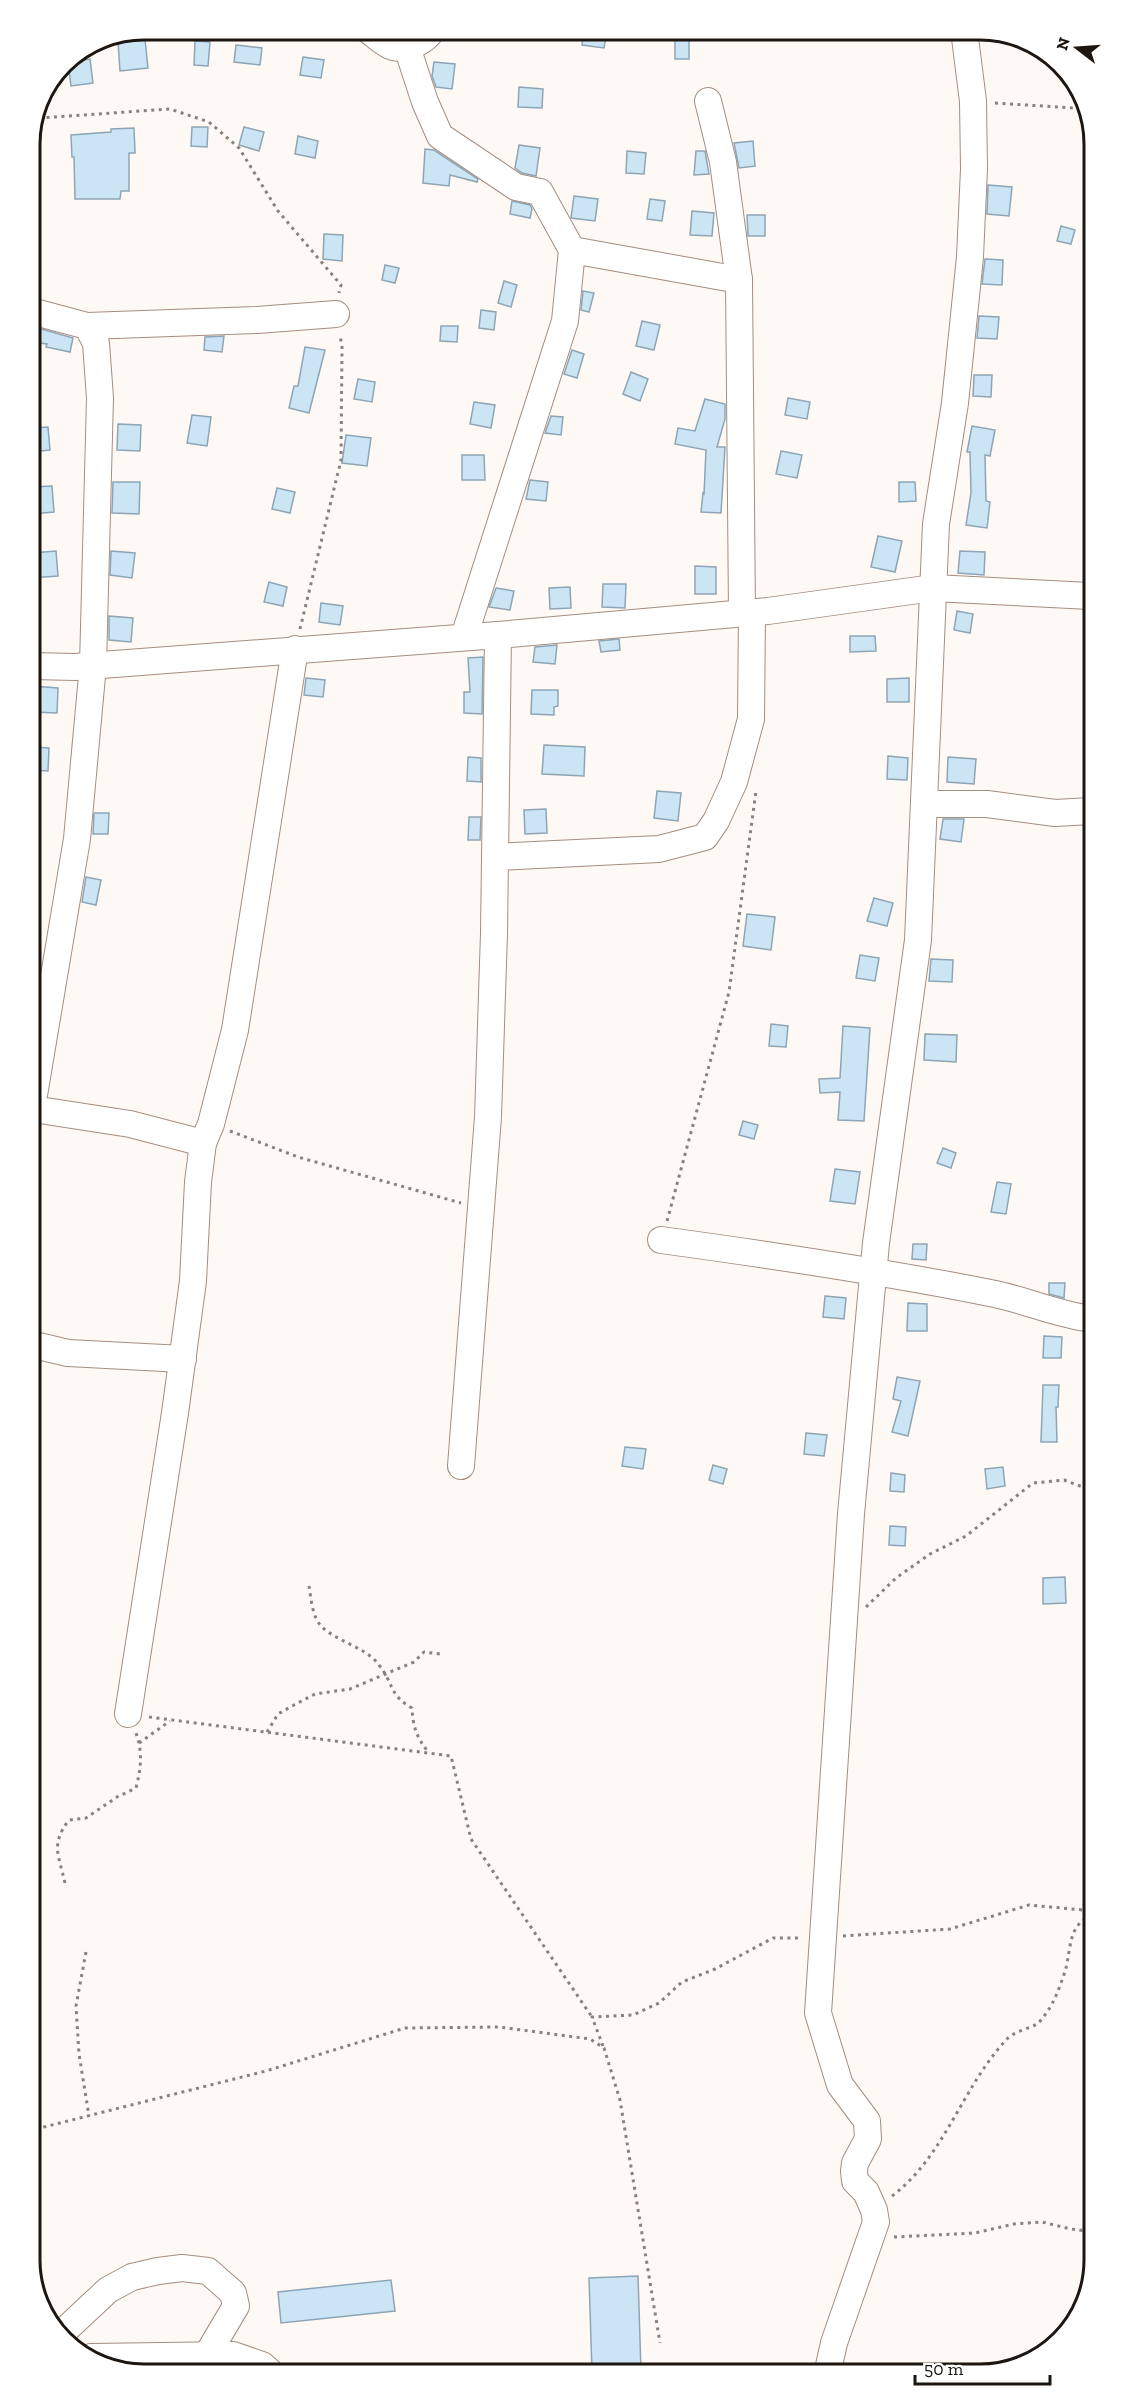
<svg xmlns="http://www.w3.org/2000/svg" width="1125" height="2405" font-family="'Zilla Slab',serif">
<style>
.building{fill:#cce5f5;stroke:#8da5b4;stroke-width:1.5}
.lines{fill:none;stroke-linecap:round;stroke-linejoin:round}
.minor-casing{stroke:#a58d7f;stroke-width:28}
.path{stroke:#88817d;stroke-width:3;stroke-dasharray:3 4.5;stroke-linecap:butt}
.minor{stroke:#fff;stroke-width:26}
.rim{fill:none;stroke:#1d1510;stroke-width:3}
</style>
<rect width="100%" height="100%" fill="#fff9f6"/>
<g class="building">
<polygon points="584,30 607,30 604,48 582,45"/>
<polygon points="145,39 148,68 120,71 118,42"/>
<polygon points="689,39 689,59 675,59 675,40"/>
<polygon points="195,41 210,42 208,66 194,65"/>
<polygon points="236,45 262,48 260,65 234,62"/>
<polygon points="303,57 324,60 321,78 300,75"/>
<polygon points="90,59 93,83 71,86 68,62"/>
<polygon points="434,62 455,64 452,89 436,87 432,76"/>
<polygon points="519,87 543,89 542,108 518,107"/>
<polygon points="192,127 208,127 207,147 191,146"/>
<polygon points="244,127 264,132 259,151 239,145"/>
<polygon points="134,128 135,153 129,153 129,191 121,191 120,199 75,199 74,157 72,157 71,135 111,132 111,129"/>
<polygon points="298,136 318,141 315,158 295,154"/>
<polygon points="753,141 755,166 739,168 734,143"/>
<polygon points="519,145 540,148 536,176 522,173 515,168"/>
<polygon points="425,149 434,150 478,179 477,182 450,175 449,186 423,183"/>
<polygon points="627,151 646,153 644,174 626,173"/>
<polygon points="696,151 705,151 709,174 694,175"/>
<polygon points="988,185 1012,187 1009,216 987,214"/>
<polygon points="574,196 598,199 595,221 571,218"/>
<polygon points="650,199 665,201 662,221 647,219"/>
<polygon points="512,201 530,205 532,209 530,218 510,214"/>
<polygon points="692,211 714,213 712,236 690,235"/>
<polygon points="747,215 765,215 765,236 748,236"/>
<polygon points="1061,226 1075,230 1071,244 1057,241"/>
<polygon points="324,234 343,235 342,261 323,259"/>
<polygon points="985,259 1003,260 1002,285 982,284"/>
<polygon points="385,265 399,268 395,283 382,280"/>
<polygon points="504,281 517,285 511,307 498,303"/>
<polygon points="583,291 594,293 589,312 581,310"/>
<polygon points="481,310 496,312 494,330 479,328"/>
<polygon points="979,316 999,317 997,339 977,338"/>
<polygon points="642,321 660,325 654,350 636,346"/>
<polygon points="31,326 73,338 70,352 46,347 47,344 31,342"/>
<polygon points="441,326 458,326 457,342 440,341"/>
<polygon points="224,336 222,352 204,350 205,337"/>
<polygon points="305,347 325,350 309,413 289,408 294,386 298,386"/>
<polygon points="572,350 584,354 577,378 564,374"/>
<polygon points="631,372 648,379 640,401 623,394"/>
<polygon points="974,375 992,375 991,397 973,396"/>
<polygon points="358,379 375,382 372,402 354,399"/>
<polygon points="788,398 810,402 807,419 785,415"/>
<polygon points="705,399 725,404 725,419 717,447 725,447 721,513 701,512 703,493 704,494 706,450 675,444 678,428 695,431"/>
<polygon points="474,402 495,405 491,428 470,424"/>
<polygon points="192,415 211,417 207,446 187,443"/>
<polygon points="551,416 563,417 561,435 545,433"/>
<polygon points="118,424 141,425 140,451 117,450"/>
<polygon points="972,426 995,430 990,456 985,455 986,501 990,502 987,528 966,525 971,493 970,452 967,452"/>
<polygon points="48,427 50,450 31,452 31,428"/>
<polygon points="346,435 371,438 367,466 342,463"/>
<polygon points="781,451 802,455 797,478 776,474"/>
<polygon points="462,455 484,455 485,480 462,480"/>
<polygon points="530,480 548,482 546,501 526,499"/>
<polygon points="113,482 140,482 139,514 112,513"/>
<polygon points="899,482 915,482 916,501 899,502"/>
<polygon points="52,486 54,512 31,514 31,487"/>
<polygon points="277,488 295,492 290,513 272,509"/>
<polygon points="878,536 902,541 895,572 871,567"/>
<polygon points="56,551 58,576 31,578 31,553"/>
<polygon points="111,551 135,553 132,578 110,575"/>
<polygon points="960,551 985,552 984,575 958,573"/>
<polygon points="695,566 716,567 716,594 695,594"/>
<polygon points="269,582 287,587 283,606 264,602"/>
<polygon points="603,584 626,584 625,608 602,607"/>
<polygon points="570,587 571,608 550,609 549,588"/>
<polygon points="496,588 514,591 510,610 489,607"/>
<polygon points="321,603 343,606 340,625 319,622"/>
<polygon points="957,611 973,614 970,633 954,630"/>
<polygon points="109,616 133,618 131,642 109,640"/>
<polygon points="850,636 875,636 876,651 850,652"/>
<polygon points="619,639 620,650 601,652 599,641"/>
<polygon points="557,645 555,664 533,662 535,647"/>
<polygon points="483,657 482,714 464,713 464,692 470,692 468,658"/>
<polygon points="306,678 325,680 323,697 304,695"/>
<polygon points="909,678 909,702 887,702 887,679"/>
<polygon points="33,686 58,688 57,713 32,712"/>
<polygon points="532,690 558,690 558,706 554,707 554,715 531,714"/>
<polygon points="544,745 585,747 584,776 542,774"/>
<polygon points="32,747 49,748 48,771 32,770"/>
<polygon points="888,756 908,758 907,780 887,779"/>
<polygon points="468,757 481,758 481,782 467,781"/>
<polygon points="948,757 976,759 974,784 947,782"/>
<polygon points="657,791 681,793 678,821 654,818"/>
<polygon points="546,809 547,833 525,834 524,810"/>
<polygon points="94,813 109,813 108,834 93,834"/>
<polygon points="469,817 481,817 480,840 468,840"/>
<polygon points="943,819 964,819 961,842 940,839"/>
<polygon points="86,877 101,880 96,905 82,902"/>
<polygon points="874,898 893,903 887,926 867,921"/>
<polygon points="747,914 775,917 771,950 743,946"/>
<polygon points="860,955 879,958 875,981 856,978"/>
<polygon points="931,959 953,960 952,982 929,981"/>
<polygon points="771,1024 788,1026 786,1047 769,1046"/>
<polygon points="843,1026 870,1028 864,1121 838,1120 840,1092 820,1093 819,1079 840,1078"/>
<polygon points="925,1034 957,1035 956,1062 924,1060"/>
<polygon points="743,1121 758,1125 754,1139 739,1135"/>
<polygon points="943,1148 956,1153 951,1168 937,1163"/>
<polygon points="835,1169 860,1172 855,1204 830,1201"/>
<polygon points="997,1182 1011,1184 1006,1214 991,1212"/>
<polygon points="913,1244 927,1244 926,1260 912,1259"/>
<polygon points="1049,1283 1065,1283 1064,1298 1049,1294"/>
<polygon points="825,1296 846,1298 844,1319 823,1317"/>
<polygon points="908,1303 927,1304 927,1331 907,1331"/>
<polygon points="1044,1336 1062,1337 1061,1358 1043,1358"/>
<polygon points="897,1377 920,1381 908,1436 892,1432 901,1401 893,1399"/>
<polygon points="1043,1385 1059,1385 1058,1407 1056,1407 1057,1442 1041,1442"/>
<polygon points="806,1433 827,1435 824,1456 804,1454"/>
<polygon points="625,1447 646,1449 643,1469 622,1466"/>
<polygon points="713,1465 727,1469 723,1484 709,1480"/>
<polygon points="1003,1467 1005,1486 987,1489 985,1469"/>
<polygon points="891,1473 905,1475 904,1492 890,1491"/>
<polygon points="890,1526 906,1527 905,1546 889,1545"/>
<polygon points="1065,1577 1066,1603 1043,1604 1043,1578"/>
<polygon points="638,2276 641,2371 592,2372 589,2278"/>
<polygon points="391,2280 395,2311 281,2323 278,2292"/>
</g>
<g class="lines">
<g class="minor-casing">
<g id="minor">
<path d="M368 30C375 35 385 45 393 47 407 50 425 42 432 30"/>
<polyline points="407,47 425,102 440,136 516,187 540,192 572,250 565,321 464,637"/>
<polyline points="708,101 723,162 739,280 742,613"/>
<polyline points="572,250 739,280"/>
<polyline points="31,311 87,326 96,343 100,398 93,665 77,839 33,1101"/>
<polyline points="87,326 257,320 336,314"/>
<polyline points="32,666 75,667 498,635 768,611 933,588 1090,596"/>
<polyline points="924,804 987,804 1055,813 1091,811"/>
<polyline points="495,857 659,849 705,837 716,821 734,782 751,719 752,612"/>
<polyline points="33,1109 130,1124 203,1143"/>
<path d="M661 1240C771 1255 881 1271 990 1293 1023 1299 1052 1313 1086 1318"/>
<polyline points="34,1345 68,1353 183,1359"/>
<polyline points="461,1466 488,1117 494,933 498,635"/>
<polyline points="128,1714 175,1413 193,1281 198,1182 203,1143 211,1124 235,1030 295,649"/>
<polyline points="62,2333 108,2290 132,2277 158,2271 182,2268 208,2271 233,2293 236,2306 207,2355"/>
<polyline points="91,2357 233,2355 262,2365 272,2374"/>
<polyline points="828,2370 834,2343 876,2222 874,2210 866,2192 855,2181 854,2171 855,2163 868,2139 867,2121 840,2085 818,2013 851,1514 876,1243 918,940 936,524 955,403 970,257 974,169 973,101 964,30"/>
</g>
</g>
<g class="path">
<polyline points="995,103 1089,109"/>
<polyline points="39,118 170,109 209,122 239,148 278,211 341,285 339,293"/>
<polyline points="300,629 341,460 342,347 340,335"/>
<polyline points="230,1131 298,1157 461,1203"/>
<polyline points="667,1221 729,992 756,791"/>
<path d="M309 1586C311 1598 312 1616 321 1626 337 1642 366 1647 379 1665 394 1684 389 1695 412 1708 413 1728 417 1738 429 1753"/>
<polyline points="866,1607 896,1578 930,1554 966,1536 1033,1483 1064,1480 1088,1489 1091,1551 1093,1561"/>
<polyline points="149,1717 451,1756 471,1839 592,2017"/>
<polyline points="267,1732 278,1714 294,1705 315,1694 350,1689 414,1662 424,1652 440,1654"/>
<polyline points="139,1743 170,1721"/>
<path d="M65 1883C59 1855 50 1845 69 1820L86 1818 117 1797 136 1788C141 1768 143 1753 136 1733"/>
<polyline points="843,1936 950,1929 1029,1905 1094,1911"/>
<polyline points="86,1952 76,2006 79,2054 89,2116"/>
<polyline points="603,2046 592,2017 633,2015 659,2003 682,1982 715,1969 773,1938 801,1938"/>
<polyline points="36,2129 266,2071 405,2028 499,2027 590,2039 604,2048 620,2100 660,2343"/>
<path d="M892 2196C946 2155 962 2086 1008 2038 1016 2031 1028 2029 1037 2024 1043 2019 1050 2008 1053 2002 1058 1992 1063 1978 1066 1968 1071 1947 1069 1921 1094 1916"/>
<polyline points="894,2237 975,2233 1014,2224 1042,2222 1071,2229 1095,2232"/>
</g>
<use href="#minor" class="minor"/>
</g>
<path d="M0 0H1125V2405H0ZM144 40H980A104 104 0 0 1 1084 144V2260A104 104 0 0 1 980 2364H144A104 104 0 0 1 40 2260V144A104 104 0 0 1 144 40Z" fill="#fff" fill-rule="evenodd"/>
<path class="rim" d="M144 40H980A104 104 0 0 1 1084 144V2260A104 104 0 0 1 980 2364H144A104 104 0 0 1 40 2260V144A104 104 0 0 1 144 40Z"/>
<g transform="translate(1077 48) rotate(287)" stroke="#ffffff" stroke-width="4.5" paint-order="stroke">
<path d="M0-4.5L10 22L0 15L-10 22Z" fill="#1d1510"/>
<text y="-9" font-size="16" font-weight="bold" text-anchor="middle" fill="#1d1510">N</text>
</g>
<path d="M915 2375v9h135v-9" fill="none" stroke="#1d1510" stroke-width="3"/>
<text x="924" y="2375" font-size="18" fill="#1d1510" stroke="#ffffff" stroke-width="4.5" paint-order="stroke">50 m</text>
</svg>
